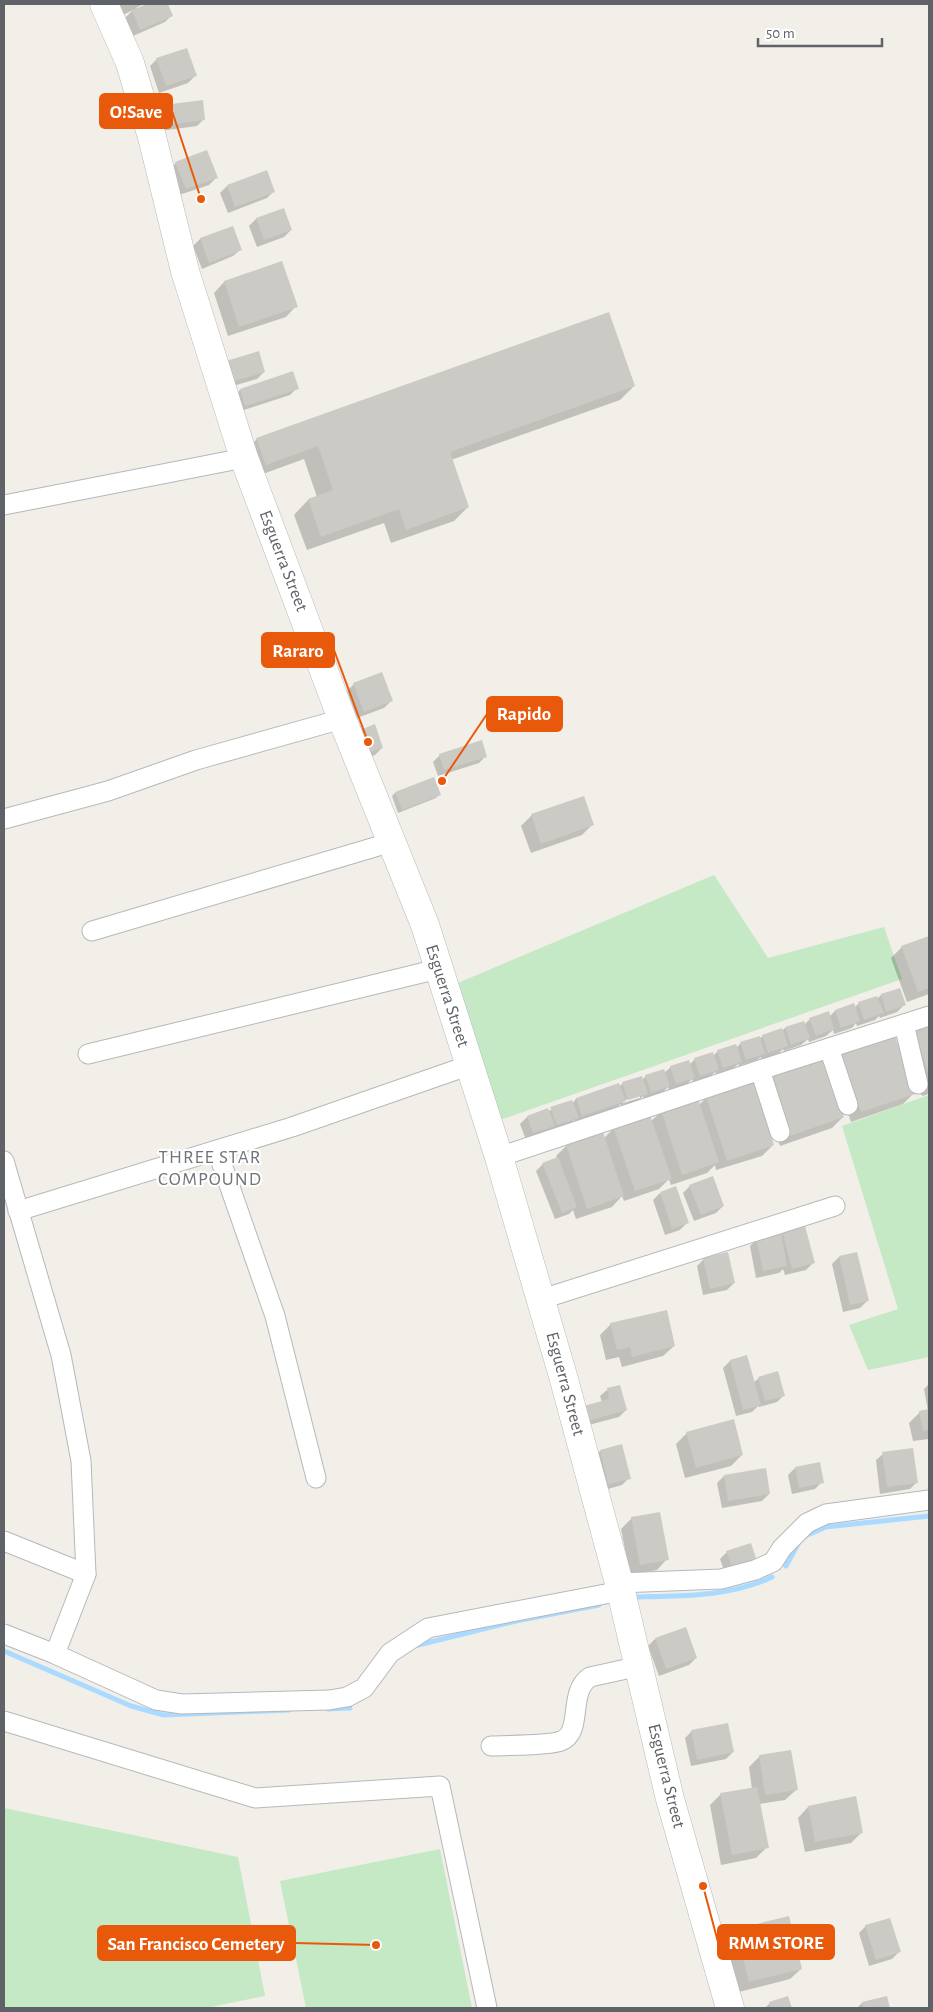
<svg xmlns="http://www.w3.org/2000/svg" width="933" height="2012" font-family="'Alegreya Sans',sans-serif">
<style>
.green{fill:#c5e8c5}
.shadow{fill:#0003;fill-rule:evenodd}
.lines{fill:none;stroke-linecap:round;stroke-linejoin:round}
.stream{stroke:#aadaff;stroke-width:5}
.building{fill:#cccac5}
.minor-casing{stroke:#b5b8bc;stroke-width:21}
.secondary-casing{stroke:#b6babf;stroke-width:29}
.minor{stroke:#fff;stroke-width:19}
.secondary{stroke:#fff;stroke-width:28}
.labels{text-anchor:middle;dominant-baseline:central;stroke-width:4.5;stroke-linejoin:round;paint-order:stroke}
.street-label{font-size:18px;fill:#5f6368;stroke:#fff}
.neighbourhood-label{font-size:19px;letter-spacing:1px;fill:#70757a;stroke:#fff}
.leader{fill:none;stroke:#e8590c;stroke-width:2}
.callout-dot{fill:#e8590c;stroke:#fff;stroke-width:2}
.callout{fill:#e8590c;stroke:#e8590c;stroke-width:2}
.callout-label{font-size:19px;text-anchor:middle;font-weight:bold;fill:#fff}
</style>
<rect width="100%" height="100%" fill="#f1efe8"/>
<g class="green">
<polygon points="714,875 768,958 884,927 902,979 500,1120 453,985"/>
<polygon points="929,1095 929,1357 868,1370 849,1325 898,1309 842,1126"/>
<polygon points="4,1808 238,1857 265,1996 206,2008 4,2008"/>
<polygon points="440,1849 472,2008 306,2008 280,1881"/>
</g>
<g class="shadow">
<polygon points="117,4 143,4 136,8 136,10 150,4 167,4 172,15 165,22 133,36 125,18 133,10 123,15"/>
<polygon points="157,59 195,76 188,83 159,93 150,66"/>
<polygon points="165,106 204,119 197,126 160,131 158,113"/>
<polygon points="176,163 216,178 209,185 179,195 169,170"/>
<polygon points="227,186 274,191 267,198 228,213 220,193"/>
<polygon points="283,209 291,230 284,237 257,247 249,226 256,219"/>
<polygon points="232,227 240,250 233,256 202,269 193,246 200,239"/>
<polygon points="282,262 296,306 286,317 228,336 214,293 224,282"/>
<polygon points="220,369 264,372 257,379 226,388"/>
<polygon points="293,373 297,388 290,395 238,412 233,397 240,390"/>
<polygon points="634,386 620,400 451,460 468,507 454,521 391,543 384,523 307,550 294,515 308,500 317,497 304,459 252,478 243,453 257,439"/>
<polygon points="354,684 391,701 384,708 357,718 347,691"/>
<polygon points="353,738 382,748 375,755 361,760"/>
<polygon points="440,755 486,756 479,763 438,776 433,762"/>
<polygon points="433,778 440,794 436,798 398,813 392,796 395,793"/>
<polygon points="532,815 592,825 582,835 531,853 521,826"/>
<polygon points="929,937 929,994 907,1002 891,958 902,947"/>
<path d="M899 989 904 1005 897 1012 880 1018 879 1016 875 1020 857 1026 856 1023 852 1028 834 1034 833 1030 826 1036 809 1042 808 1039 801 1045 784 1051 783 1049 779 1053 761 1059V1057L757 1060 739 1066 738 1064 734 1068 716 1074 715 1072 711 1076 693 1082 692 1079 687 1084 669 1090 668 1087 662 1093 644 1099 643 1096 639 1100 621 1106V1104L617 1107 575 1122 574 1120 570 1124 550 1131 549 1130 546 1133 526 1140 520 1124 527 1117 572 1104 576 1099 619 1084V1087L623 1083 642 1080 646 1076 664 1073 671 1067 689 1065 695 1059 713 1056 718 1051 736 1048 741 1043 759 1039 763 1036 781 1032 785 1028 803 1022 804 1025 810 1019 829 1017 835 1011 854 1008 859 1003 877 999 881 995ZM640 1095V1098L623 1103 622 1101Z"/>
<polygon points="929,1022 929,1094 922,1096 902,1038"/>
<polygon points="841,1053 913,1094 903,1104 851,1122 831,1064"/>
<polygon points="760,1087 843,1117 832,1128 780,1146"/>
<polygon points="707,1097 773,1145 762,1156 716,1170 715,1165 707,1173 671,1185 669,1179 659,1189 624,1201 622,1196 612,1207 576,1219 573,1210 569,1214 555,1219 536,1171 543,1164 557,1159 556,1156 566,1146 604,1138 614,1128 651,1121 661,1112 699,1105"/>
<polygon points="690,1186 723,1206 716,1213 694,1221 683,1193"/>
<polygon points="660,1193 687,1223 680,1230 665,1235 653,1200"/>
<polygon points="783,1233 813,1263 806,1270 785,1275 783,1269 779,1273 756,1278 750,1246 757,1239 781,1235"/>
<polygon points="856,1253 867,1301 860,1308 843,1312 832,1264 839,1257"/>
<polygon points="704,1259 734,1283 727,1290 703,1295 697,1266"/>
<polygon points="611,1324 674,1346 663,1356 622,1367 619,1357 606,1360 600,1335"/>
<polygon points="746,1357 753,1383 759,1378 784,1395 777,1402 759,1407 758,1406 752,1412 736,1416 723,1368 730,1361"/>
<polygon points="929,1384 929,1439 913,1441 909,1423 920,1412 928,1411 924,1389"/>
<polygon points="607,1390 626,1410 619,1417 577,1428 602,1402 600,1396"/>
<polygon points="687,1433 742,1455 731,1466 685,1478 676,1444"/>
<polygon points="621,1446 629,1478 622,1485 601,1491 593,1458 600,1451"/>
<polygon points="883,1454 917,1482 910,1489 880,1494 876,1460"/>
<polygon points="795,1468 822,1482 815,1489 792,1494 788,1475"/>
<polygon points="724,1476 769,1494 762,1501 722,1508 717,1483"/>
<polygon points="632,1518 667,1559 657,1570 630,1575 621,1529"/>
<polygon points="750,1544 726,1576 720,1559 727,1552"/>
<polygon points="655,1639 696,1658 689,1665 659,1676 648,1646"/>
<polygon points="692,1731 733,1752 726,1759 691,1766 685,1738"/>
<polygon points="760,1756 796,1790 785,1800 759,1804 767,1847 756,1858 721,1865 710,1805 721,1794 752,1789 749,1767"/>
<polygon points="808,1807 862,1832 851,1843 805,1852 798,1818"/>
<polygon points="866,1926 899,1952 892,1959 869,1966 859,1933"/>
<polygon points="737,1930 801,1969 790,1979 739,1992 726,1941"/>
<polygon points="787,1997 791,2008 765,2008 770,2003"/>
<polygon points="886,1997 889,2008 857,2008 862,2003"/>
</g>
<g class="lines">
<g class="stream">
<polyline points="805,1536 826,1527 929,1516"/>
<polyline points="786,1566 798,1544"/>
<path d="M633 1597C679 1596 730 1597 772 1577"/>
<polyline points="414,1646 516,1621 599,1605"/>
<polyline points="4,1651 131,1706 164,1715 289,1710"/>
<polyline points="328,1709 350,1708"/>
</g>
</g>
<g class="building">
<polygon points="147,4 168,4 173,16 140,30 132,10"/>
<polygon points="187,48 197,76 166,86 156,58"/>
<polygon points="203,100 205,120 167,125 164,105"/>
<polygon points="207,150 218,178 186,189 175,162"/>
<polygon points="267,170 275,192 235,207 227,185"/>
<polygon points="284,208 292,230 264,240 256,218"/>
<polygon points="233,226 242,250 209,263 200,238"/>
<polygon points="282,261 298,307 239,327 224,281"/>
<polygon points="609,312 635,386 450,452 469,507 406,530 399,509 321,537 308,499 333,490 318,446 266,465 256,438"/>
<polygon points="259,351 265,372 232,382 226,361"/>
<polygon points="293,371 299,389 245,406 240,389"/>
<polygon points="382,672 393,701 364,712 353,683"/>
<polygon points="375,724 383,748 368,753 360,730"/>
<polygon points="482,740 487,757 444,770 439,754"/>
<polygon points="434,777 441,795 402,810 395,792"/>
<polygon points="584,796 594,825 541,844 531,814"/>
<polygon points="929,936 929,988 918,992 901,946"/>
<polygon points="900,988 906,1005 886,1012 881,994"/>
<polygon points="877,996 884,1013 864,1020 858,1002"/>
<polygon points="854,1003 860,1021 841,1028 835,1010"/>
<polygon points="829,1011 834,1029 816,1036 809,1018"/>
<polygon points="804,1021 810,1038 791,1045 785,1027"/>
<polygon points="929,1021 929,1075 912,1026"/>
<polygon points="782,1028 788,1046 768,1053 762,1035"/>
<polygon points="894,1033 915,1094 861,1112 841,1052"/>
<polygon points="760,1036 765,1054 746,1060 740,1042"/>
<polygon points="736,1044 742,1062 723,1068 717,1050"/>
<polygon points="713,1052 719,1070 700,1076 694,1058"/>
<polygon points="823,1057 844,1117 790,1136 770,1076"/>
<polygon points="689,1060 695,1078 676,1084 670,1066"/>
<polygon points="664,1069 670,1086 651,1093 645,1075"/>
<polygon points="642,1076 648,1094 628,1100 622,1082"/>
<polygon points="753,1081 774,1145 727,1161 706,1096"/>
<polygon points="619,1083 626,1101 582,1116 576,1098"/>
<polygon points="698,1098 719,1162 682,1175 661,1110"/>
<polygon points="572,1100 579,1118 557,1125 550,1107"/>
<polygon points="548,1108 555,1126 533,1133 527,1116"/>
<polygon points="650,1115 672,1179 635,1191 613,1127"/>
<polygon points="603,1132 624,1196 587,1209 566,1145"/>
<polygon points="558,1157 577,1207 562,1213 542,1163"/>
<polygon points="713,1176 724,1206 701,1215 689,1185"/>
<polygon points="676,1186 689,1223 672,1229 660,1192"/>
<polygon points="805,1226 815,1263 792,1269 782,1231"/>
<polygon points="781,1233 787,1266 763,1271 756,1238"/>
<polygon points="728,1252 735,1283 710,1289 703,1258"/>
<polygon points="857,1252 869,1301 850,1305 839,1256"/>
<polygon points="667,1310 675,1346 632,1357 630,1347 617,1350 610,1323"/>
<polygon points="747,1355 761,1405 743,1410 730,1360"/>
<polygon points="778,1371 785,1396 765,1401 758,1377"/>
<polygon points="620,1385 627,1410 584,1422 580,1407 609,1399 607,1388"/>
<polygon points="929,1409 929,1430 923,1431 919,1411"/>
<polygon points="734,1419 743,1455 696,1468 686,1432"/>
<polygon points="622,1444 631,1479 608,1484 600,1450"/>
<polygon points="913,1448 918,1483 887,1487 882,1452"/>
<polygon points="820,1462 824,1483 799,1488 795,1467"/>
<polygon points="766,1468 770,1494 728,1501 724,1475"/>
<polygon points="660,1512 669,1560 640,1565 631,1517"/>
<polygon points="751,1543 757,1561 733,1569 726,1551"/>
<polygon points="686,1627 697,1658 666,1669 655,1638"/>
<polygon points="728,1723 734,1752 697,1760 691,1730"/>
<polygon points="791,1750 798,1790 765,1795 759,1755"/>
<polygon points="757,1787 769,1848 732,1855 720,1793"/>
<polygon points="856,1796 863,1833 815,1842 808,1806"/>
<polygon points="789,1916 802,1969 749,1982 736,1929"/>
<polygon points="890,1918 901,1952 876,1960 865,1925"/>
<polygon points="788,1996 792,2008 771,2008 769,2002"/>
<polygon points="887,1996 890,2008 863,2008 862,2002"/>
</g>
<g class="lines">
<g class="minor-casing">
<g id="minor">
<polyline points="4,505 244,458"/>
<polyline points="4,819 108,791 196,760 342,719"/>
<polyline points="92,931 392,842"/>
<polyline points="904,1024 918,1084"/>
<polyline points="829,1048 848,1105"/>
<polyline points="88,1054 438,969"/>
<polyline points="760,1070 780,1132"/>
<polyline points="217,1150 275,1316 316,1478"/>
<polyline points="499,1157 760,1070 929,1016"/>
<polyline points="4,1161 61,1355 81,1461 86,1574 55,1654"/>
<polyline points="18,1211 292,1127 470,1065"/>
<polyline points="542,1299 835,1206"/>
<polyline points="4,1541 86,1574"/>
<polyline points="619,1583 721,1579 755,1570 773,1562 782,1548 807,1523 826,1514 929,1500"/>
<polyline points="4,1634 55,1654 156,1700 182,1704 329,1700 347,1697 364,1688 390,1653 428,1628 621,1591"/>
<polyline points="4,1721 255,1798 440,1786 487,2008"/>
<path d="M491 1746C508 1745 547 1746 561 1741 584 1732 567 1692 590 1677L640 1666"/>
</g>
</g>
<g class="secondary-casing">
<polyline id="secondary" points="104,4 130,63 152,137 185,271 244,458 342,719 425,925 499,1157 563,1376 619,1583 670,1799 730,2008"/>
</g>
<use href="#minor" class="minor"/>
<use href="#secondary" class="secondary"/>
</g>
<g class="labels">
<g class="street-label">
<text transform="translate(283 561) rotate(69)">Esguerra Street</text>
<text transform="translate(447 996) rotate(72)">Esguerra Street</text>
<text transform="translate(565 1384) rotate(75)">Esguerra Street</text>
<text transform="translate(666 1776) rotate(76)">Esguerra Street</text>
</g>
<g class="neighbourhood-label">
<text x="210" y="1157">THREE STAR<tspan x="210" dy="22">COMPOUND</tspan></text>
</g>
</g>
<path class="leader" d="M201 199L172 111M368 742L334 650M442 781L487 714M703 1886L718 1942M376 1945L295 1943"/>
<g class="callout-dot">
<circle cx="201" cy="199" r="5"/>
<circle cx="368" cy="742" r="5"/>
<circle cx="442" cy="781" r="5"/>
<circle cx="703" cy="1886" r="5"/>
<circle cx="376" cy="1945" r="5"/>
</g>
<g class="callout">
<rect x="100" y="94" width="72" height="34" rx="5"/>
<rect x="262" y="633" width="72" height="34" rx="5"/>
<rect x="487" y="697" width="75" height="34" rx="5"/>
<rect x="718" y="1925" width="116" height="34" rx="5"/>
<rect x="98" y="1926" width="197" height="34" rx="5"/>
</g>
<g class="callout-label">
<text x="136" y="118">O!Save</text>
<text x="298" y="657">Rararo</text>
<text x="524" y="720">Rapido</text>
<text x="776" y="1949">RMM STORE</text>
<text x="196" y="1950">San Francisco Cemetery</text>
</g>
<rect width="933" height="2012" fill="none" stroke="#5f6368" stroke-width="10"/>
<path d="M758 38v8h124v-8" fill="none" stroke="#5f6368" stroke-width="2.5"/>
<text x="766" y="38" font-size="15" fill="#5f6368" stroke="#ffffff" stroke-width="4" paint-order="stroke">50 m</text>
</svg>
